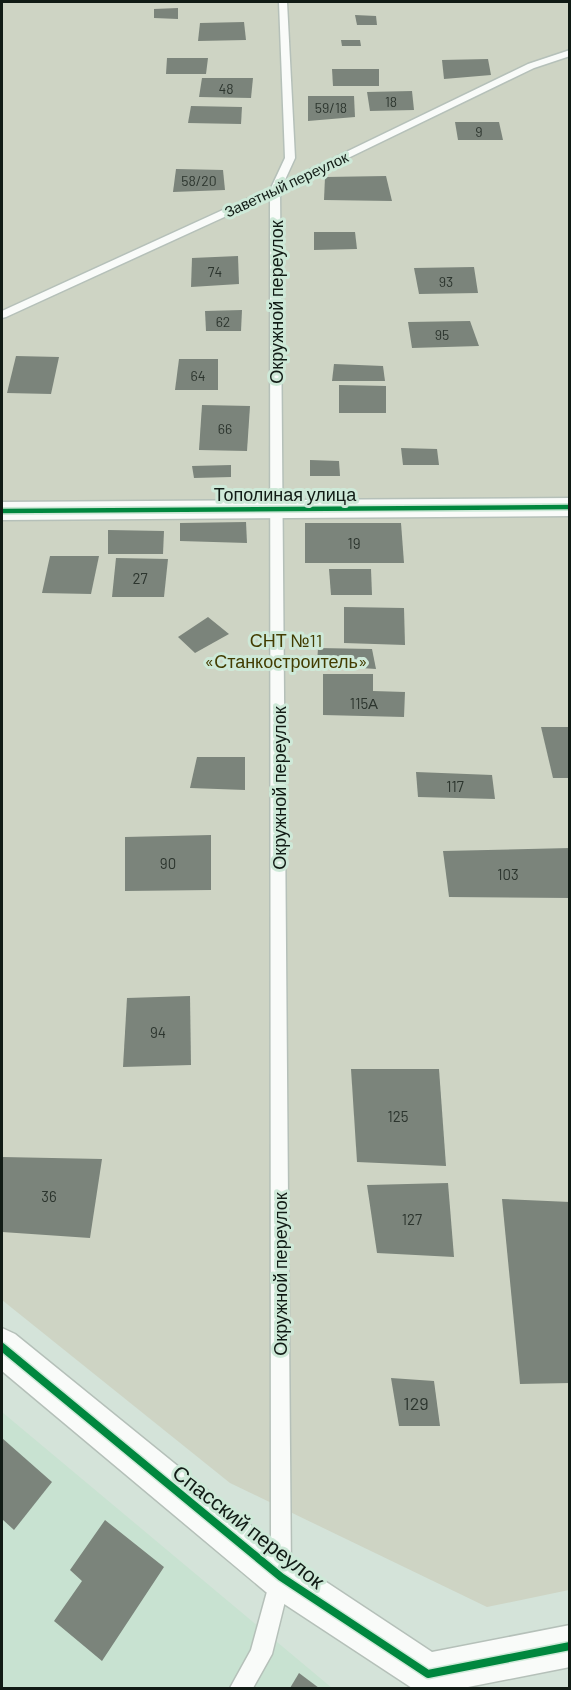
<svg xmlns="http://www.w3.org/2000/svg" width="571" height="1690" font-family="Barlow,sans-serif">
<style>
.built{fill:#c8e2d1}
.green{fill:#ced4c4}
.building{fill:#7b847b}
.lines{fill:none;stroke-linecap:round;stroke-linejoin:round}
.service-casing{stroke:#b5c0b9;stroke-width:3}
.minor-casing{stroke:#b5c0b9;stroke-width:3}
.tertiary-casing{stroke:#b5c0b9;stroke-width:3}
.service{fill:#f9fbf9;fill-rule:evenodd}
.minor{fill:#f9fbf9;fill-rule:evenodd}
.tertiary{fill:#f9fbf9;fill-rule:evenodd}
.cycleway-far1-casing{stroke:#cee9d8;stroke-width:8}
.cycleway-casing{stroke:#cee9d8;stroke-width:11}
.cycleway-far1{stroke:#00873e;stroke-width:4.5}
.cycleway{stroke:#00873e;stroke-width:8}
.labels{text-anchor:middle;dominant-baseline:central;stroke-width:6;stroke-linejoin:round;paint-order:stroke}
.far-number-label{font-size:14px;fill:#2c352e}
.far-street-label{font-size:15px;fill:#111b15;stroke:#cee9d8}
.number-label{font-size:15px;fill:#2c352e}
.street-label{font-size:18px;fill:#111b15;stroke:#cee9d8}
.park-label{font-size:18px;fill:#423c01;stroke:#cee9d8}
.near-number-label{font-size:18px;fill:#2c352e}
.near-street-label{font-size:21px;fill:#111b15;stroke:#cee9d8}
</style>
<rect width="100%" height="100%" fill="#d4e3d9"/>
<polygon class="built" points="2,1412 332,1688 2,1688"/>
<polygon class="green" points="2,2 569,2 569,1590 487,1607 230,1483 2,1300"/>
<g class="building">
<polygon points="178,8 178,19 154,18 154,9"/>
<polygon points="355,15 376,16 377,25 357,25"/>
<polygon points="244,22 246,40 198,41 200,23"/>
<polygon points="341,40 360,40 361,46 342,46"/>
<polygon points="167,58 208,58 206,74 166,74"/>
<polygon points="488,59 491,75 444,79 442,60"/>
<polygon points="332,69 379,69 379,86 333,86"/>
<polygon points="202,78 253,78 251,98 199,97"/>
<polygon points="412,91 414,110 370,111 367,92"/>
<polygon points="308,96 354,96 355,117 308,121"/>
<polygon points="191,106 242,107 241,124 188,123"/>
<polygon points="455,122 499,122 503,140 458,140"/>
<polygon points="176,169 223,170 225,190 173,192"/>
<polygon points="386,176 392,201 324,200 325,177"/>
<polygon points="314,232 355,232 357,249 314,250"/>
<polygon points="238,256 239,284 191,287 192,258"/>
<polygon points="474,267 478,293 419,294 414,268"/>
<polygon points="242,310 241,331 206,331 205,311"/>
<polygon points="470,321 479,346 412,348 408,322"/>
<polygon points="16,356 59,357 51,394 7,393"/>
<polygon points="179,359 218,359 218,390 175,390"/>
<polygon points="334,364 383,366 385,381 332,381"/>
<polygon points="339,385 386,386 386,413 339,413"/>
<polygon points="202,405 250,406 247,451 199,450"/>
<polygon points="401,448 437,449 439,465 403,465"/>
<polygon points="310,460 339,461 340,476 310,476"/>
<polygon points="231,465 231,477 194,478 192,466"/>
<polygon points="246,522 247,543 180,541 180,523"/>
<polygon points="305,523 401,523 404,563 305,563"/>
<polygon points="108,530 164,531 163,554 108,554"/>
<polygon points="50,556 99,556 91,594 42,593"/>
<polygon points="116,558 168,559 164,597 112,597"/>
<polygon points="329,569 371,569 372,595 331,595"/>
<polygon points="344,607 404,608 405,645 344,643"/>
<polygon points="208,617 229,634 195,653 178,637"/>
<polygon points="318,648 372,649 376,669 317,665"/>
<polygon points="323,674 373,674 373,691 405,692 404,717 323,715"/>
<polygon points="541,727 570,727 570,778 553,778"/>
<polygon points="197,757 245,757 245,790 190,788"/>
<polygon points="416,772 492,775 495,799 418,797"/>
<polygon points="211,835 211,890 125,891 125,837"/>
<polygon points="570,848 570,898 449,897 443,851"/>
<polygon points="190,996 191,1065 123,1067 127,998"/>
<polygon points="351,1069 439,1069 446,1166 357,1162"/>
<polygon points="2,1157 102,1159 90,1238 2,1232"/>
<polygon points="448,1183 454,1257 377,1253 367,1185"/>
<polygon points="502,1199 570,1202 570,1383 520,1384"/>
<polygon points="391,1378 434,1381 440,1426 399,1426"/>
<polygon points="2,1438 52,1482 14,1530 2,1519"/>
<polygon points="105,1520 164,1567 102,1661 54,1621 82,1581 70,1570"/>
<polygon points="299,1673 319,1688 290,1688"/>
</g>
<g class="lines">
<g class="service-casing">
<polygon id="service" points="279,2 287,2 295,158 284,182 528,64 570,50 570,56 534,68 280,191 291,1577 272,1654 253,1688 230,1688 251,1650 271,1577 270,196 6,317 2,318 2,311 271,188 285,158"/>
</g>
<g class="minor-casing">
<polygon id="minor" points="2,1328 15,1334 296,1562 432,1652 570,1625 570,1667 463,1688 412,1688 266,1592 2,1371"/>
</g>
<g class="tertiary-casing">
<polygon id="tertiary" points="570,498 570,516 2,520 2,502"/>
</g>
<use href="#service" class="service"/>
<use href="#minor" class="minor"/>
<use href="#tertiary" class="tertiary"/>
<g class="cycleway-far1-casing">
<polyline id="cycleway-far1" points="2,511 570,507"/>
</g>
<g class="cycleway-casing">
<polyline id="cycleway" points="2,1347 281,1577 428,1674 570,1646"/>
</g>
<use href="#cycleway-far1" class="cycleway-far1"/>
<use href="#cycleway" class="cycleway"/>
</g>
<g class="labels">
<g class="far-number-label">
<text x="226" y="88">48</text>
<text x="391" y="101">18</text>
<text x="331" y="107">59/18</text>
<text x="479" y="131">9</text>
<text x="199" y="180">58/20</text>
<text x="215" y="271">74</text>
<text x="446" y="281">93</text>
<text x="223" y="321">62</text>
<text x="442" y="334">95</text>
<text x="198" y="375">64</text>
<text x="225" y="428">66</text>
</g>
<g class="far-street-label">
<text transform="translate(286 184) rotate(-25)">Заветный переулок</text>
</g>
<g class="number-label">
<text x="354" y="543">19</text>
<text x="140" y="578">27</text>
<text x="364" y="703">115А</text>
<text x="455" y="786">117</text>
<text x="168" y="863">90</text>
<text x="508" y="874">103</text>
<text x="158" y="1032">94</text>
<text x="398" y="1116">125</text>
<text x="49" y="1196">36</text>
<text x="412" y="1219">127</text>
</g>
<g class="street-label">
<text transform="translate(276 302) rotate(-90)">Окружной переулок</text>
<text x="285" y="494">Тополиная улица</text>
<text transform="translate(279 788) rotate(-90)">Окружной переулок</text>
<text transform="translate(280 1274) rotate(-90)">Окружной переулок</text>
</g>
<g class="park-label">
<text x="286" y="640">СНТ №11<tspan x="286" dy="21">«Станкостроитель»</tspan></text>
</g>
<g class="near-number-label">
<text x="416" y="1403">129</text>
</g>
<g class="near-street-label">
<text transform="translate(249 1526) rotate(38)">Спасский переулок</text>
</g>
</g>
<rect width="571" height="1690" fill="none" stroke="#111b15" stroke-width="6"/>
</svg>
